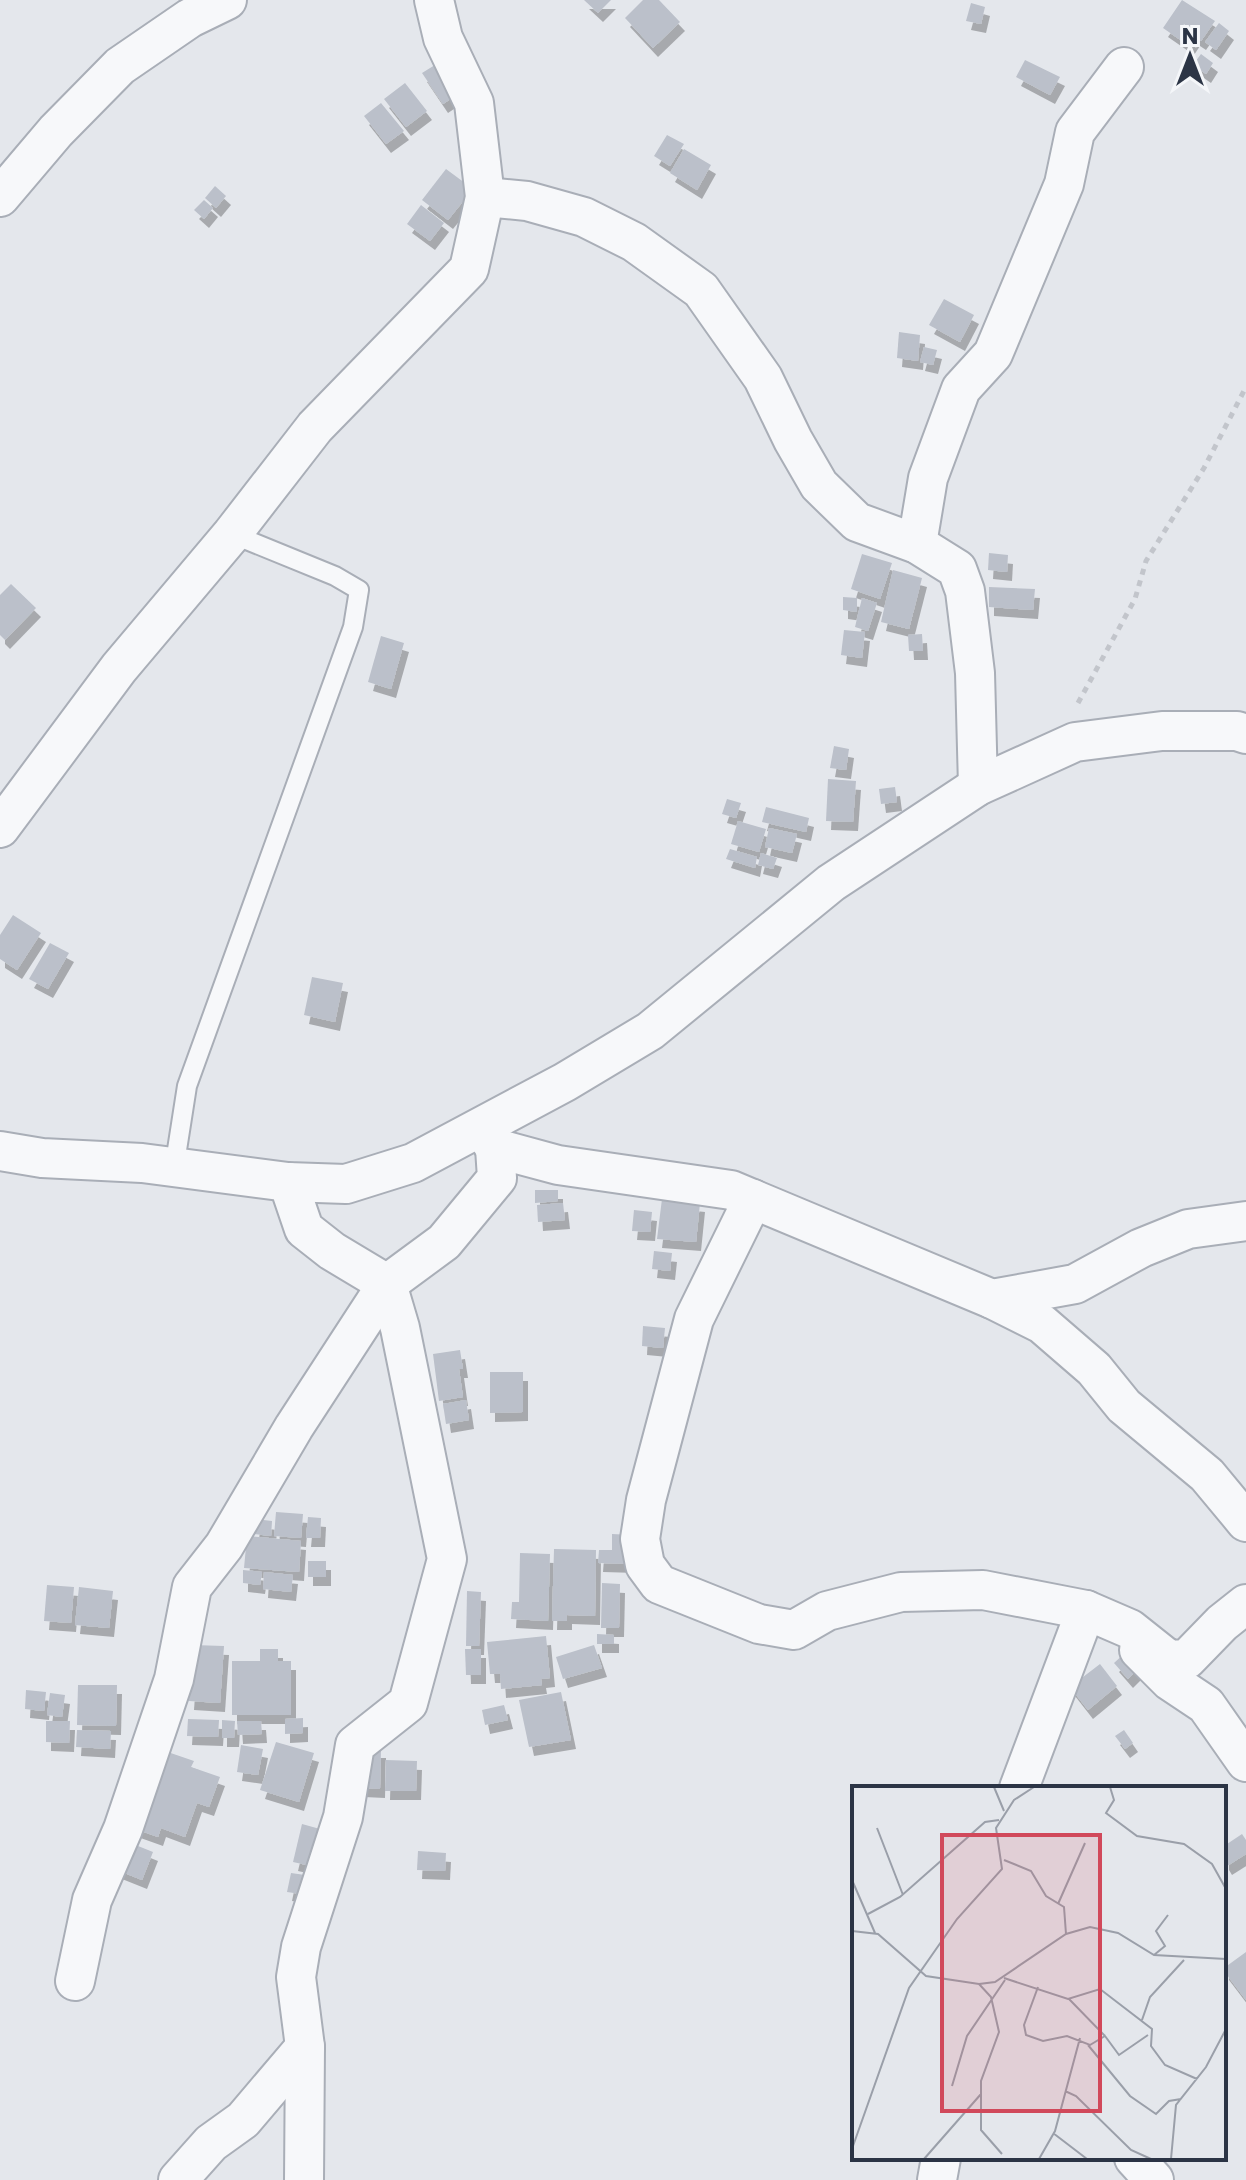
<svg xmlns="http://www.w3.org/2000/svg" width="1246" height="2180" font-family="Poppins,sans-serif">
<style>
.building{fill:#bbc0ca;filter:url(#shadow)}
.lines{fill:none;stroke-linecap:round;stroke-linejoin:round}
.service-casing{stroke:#a9aeb7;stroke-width:22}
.minor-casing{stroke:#a9aeb7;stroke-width:42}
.path{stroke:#c2c5cb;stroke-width:5;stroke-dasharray:6 6;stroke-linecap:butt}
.service{stroke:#f7f8fa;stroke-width:18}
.minor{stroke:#f7f8fa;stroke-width:38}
.inset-road{fill:none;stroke:#9a9fa9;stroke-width:2}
.view{fill:#d1495b;fill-opacity:0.15;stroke:#d1495b;stroke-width:4}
.inset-edge{fill:none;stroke:#2b3445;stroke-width:4}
</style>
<defs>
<filter id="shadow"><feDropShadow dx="5" dy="9" stdDeviation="0" flood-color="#0004"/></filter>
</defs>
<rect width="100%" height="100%" fill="#e4e7ec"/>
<g class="building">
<polygon points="584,0 611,0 598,13"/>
<polygon points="643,0 659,0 680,22 653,48 625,18"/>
<polygon points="1182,0 1215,21 1201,41 1195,37 1189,46 1163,28"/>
<polygon points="971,3 985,7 981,24 966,21"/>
<polygon points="1219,23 1229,31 1216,50 1205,42"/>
<polygon points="1201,54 1213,63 1206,74 1193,65"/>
<polygon points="443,60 464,90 443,104 422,73"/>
<polygon points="1025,60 1060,77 1050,95 1016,77"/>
<polygon points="405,83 427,111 406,127 384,99"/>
<polygon points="381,103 404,131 386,144 364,116"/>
<polygon points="667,135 684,144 670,166 654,156"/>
<polygon points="684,149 711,165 697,190 670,173"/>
<polygon points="446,169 473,189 448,220 422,200"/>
<polygon points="215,186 226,196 216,208 205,198"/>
<polygon points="204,200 213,208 204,219 194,210"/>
<polygon points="421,205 444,223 430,241 407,224"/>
<polygon points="944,299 974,315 960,342 929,325"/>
<polygon points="899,332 920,335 918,361 897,358"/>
<polygon points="924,347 937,350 933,365 920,362"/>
<polygon points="989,553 1008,555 1007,572 988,570"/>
<polygon points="862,554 892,563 880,599 851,589"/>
<polygon points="893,570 922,578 909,629 881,622"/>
<polygon points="11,584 36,608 5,640 0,635 0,595"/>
<polygon points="989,587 1035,589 1033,610 989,607"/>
<polygon points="843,597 857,598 857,612 843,610"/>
<polygon points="862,598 877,603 868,631 855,627"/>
<polygon points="844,630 865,632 862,658 841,655"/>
<polygon points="922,634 923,651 909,651 908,635"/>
<polygon points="381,636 404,643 391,689 368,682"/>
<polygon points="834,746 849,749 846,770 830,768"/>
<polygon points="828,779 856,781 853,822 826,821"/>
<polygon points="895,787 897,802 881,804 879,789"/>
<polygon points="727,799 741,803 736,818 722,814"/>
<polygon points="766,807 809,818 806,832 762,822"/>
<polygon points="738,821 766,829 759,852 731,844"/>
<polygon points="769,828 797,834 792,853 765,847"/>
<polygon points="730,849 757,857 755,868 726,859"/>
<polygon points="761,853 777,858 773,869 758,865"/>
<polygon points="13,915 41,933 17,970 0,959 0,935"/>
<polygon points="50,943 69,953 48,989 29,979"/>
<polygon points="312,977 343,983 335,1022 304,1015"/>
<polygon points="535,1190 558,1190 558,1201 535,1203"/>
<polygon points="662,1199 700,1203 696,1242 657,1239"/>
<polygon points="563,1203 565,1220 538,1222 537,1205"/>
<polygon points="634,1210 652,1212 650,1232 632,1231"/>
<polygon points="654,1251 672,1253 670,1271 652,1269"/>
<polygon points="643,1326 665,1328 663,1348 642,1346"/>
<polygon points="460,1350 463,1369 459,1369 463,1397 439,1401 433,1354"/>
<polygon points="490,1372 523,1372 523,1412 490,1413"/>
<polygon points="466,1400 469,1420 446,1424 443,1404"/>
<polygon points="276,1512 303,1514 301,1538 274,1536"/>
<polygon points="308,1517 321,1518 320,1538 306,1538"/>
<polygon points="255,1519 272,1521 271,1536 254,1534"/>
<polygon points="612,1534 632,1535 632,1564 598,1563 599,1550 612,1550"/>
<polygon points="247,1536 301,1541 299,1572 244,1568"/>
<polygon points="554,1549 596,1550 595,1616 567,1615 567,1621 552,1621"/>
<polygon points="520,1553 550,1554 548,1621 511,1619 512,1602 519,1602"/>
<rect x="308" y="1561" width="18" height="16"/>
<polygon points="243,1570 262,1572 260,1585 243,1583"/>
<polygon points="264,1572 293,1575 291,1592 263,1589"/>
<polygon points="602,1583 620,1584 619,1628 601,1628"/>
<polygon points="47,1585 74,1587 71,1623 44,1621"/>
<polygon points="79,1587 113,1591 109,1628 75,1625"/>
<polygon points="467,1591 481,1592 479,1646 466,1646"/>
<polygon points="597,1634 614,1635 614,1644 597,1644"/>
<polygon points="546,1636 550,1678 541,1679 542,1685 501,1689 500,1674 490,1674 487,1642"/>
<polygon points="193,1645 224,1646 220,1703 189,1701"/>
<polygon points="594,1645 602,1668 563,1679 556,1657"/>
<polygon points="260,1649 278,1649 278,1661 291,1661 291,1715 232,1715 232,1661 260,1661"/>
<polygon points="465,1649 481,1649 481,1675 466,1675"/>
<polygon points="1125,1653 1138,1669 1128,1679 1114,1663"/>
<polygon points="1100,1664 1117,1686 1088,1710 1070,1687"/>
<polygon points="78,1685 117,1685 116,1726 77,1725"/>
<polygon points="26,1690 46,1692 44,1711 25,1709"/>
<polygon points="561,1692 571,1740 529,1747 519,1700"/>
<polygon points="50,1693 65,1695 62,1717 47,1715"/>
<polygon points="504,1705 508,1720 485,1725 482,1710"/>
<polygon points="303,1718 303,1733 285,1734 285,1719"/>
<polygon points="188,1719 219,1720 218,1737 187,1736"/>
<polygon points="222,1720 235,1721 234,1738 222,1738"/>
<polygon points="46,1721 70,1721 69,1743 46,1742"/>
<polygon points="237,1721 261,1721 262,1734 238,1735"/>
<polygon points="77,1730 111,1731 110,1749 76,1747"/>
<polygon points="1124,1730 1133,1743 1125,1749 1115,1736"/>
<polygon points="276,1742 314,1753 299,1802 260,1790"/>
<polygon points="241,1745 263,1749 258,1775 237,1772"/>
<polygon points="159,1749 194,1761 191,1767 220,1777 209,1807 197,1803 185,1837 161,1828 158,1837 130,1827"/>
<polygon points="360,1749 381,1749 380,1789 359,1788"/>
<polygon points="386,1760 417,1761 416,1791 385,1791"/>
<polygon points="302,1824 320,1829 311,1866 293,1862"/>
<polygon points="1242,1834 1246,1840 1246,1854 1227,1866 1224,1861 1224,1846"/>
<polygon points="123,1840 153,1852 142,1880 112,1868"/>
<polygon points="418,1851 446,1853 445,1871 417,1870"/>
<polygon points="291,1873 305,1875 301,1894 287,1892"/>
<polygon points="1246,1952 1246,2000 1224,1971 1224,1968"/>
</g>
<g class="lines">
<g class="service-casing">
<polyline id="service" points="174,1169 187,1086 353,627 359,590 335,576 232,534"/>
</g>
<g class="minor-casing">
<g id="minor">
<polyline points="0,197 56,131 120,66 190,18 227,0"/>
<polyline points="485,197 527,201 584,217 634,242 701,290 763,378 793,440 819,485 857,522 917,544 957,569 965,591 975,673 978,786"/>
<polyline points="917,544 928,478 961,389 993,354 1064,184 1075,132 1124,67"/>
<polyline points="0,828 119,668 232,534 315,427 469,269 485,197 474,103 443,38 434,0"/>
<polyline points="483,1130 495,1148 558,1165 731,1190 992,1299 1075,1284 1141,1248 1188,1229 1246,1221"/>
<polyline points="0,1151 42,1158 142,1163 288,1182 346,1184 413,1163 565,1082 650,1031 831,883 978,786 1075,742 1162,731 1237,731 1246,734"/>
<polyline points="288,1182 304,1229 332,1251 387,1284 400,1328 447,1559 408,1703 355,1745 343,1817 301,1947 296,1977 305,2047 304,2180"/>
<polyline points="753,1199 694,1319 646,1500 640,1539 645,1565 659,1584 759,1624 794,1630 827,1611 901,1592 983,1590 1086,1610 1130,1629 1169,1660 1187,1659 1222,1623 1246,1604"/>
<polyline points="992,1299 1042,1324 1094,1369 1124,1406 1207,1475 1246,1522"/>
<polyline points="1139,1650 1170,1681 1206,1705 1246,1762"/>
<polyline points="1019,1788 1086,1610"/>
<polyline points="75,1981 92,1900 123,1829 174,1679 192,1587 224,1546 294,1427 387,1284 444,1242 497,1178 495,1148"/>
<polyline points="1134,2158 1154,2180"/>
<polyline points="178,2180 211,2143 243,2120 305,2047"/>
<polyline points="937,2180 941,2158"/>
</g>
</g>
<polyline class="path" points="1078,703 1135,599 1146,561 1204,468 1246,387"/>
<use href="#service" class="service"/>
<use href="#minor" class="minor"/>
</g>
<g transform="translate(852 1786)">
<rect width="374" height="374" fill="#e4e7ec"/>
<path class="inset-road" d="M142 1 152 25M258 1 262 14 254 27 285 50 332 58 360 78 374 103M25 42 51 109M152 74 179 85 194 110 212 121 214 148M0 94 23 147M206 118 233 57M16 128 48 111 133 36 147 34M0 145 26 148 74 190 127 198 143 196 214 148 238 141 266 147 302 169 374 173M302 169 313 160 304 145 316 129M152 192 216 213 248 203 300 243 299 260 313 279 345 293M127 198 139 211 147 246 129 295V344L150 368M186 201 172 239 174 249 191 255 215 250 238 259 253 250 267 269 296 249M217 213 253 250M290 234 298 211 332 174M236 259 278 310 304 328 317 315 329 313M100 300 115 250 153 194M213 305 224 310 279 364 299 373M201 347 235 373M1 360 57 202 105 133 150 83 144 42 162 14 182 1M72 373 129 308M187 373 203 345 228 252M319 373 324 319 354 281 374 243"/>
<path class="view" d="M90 49H248V325H90Z"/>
<rect width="374" height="374" class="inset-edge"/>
</g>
<g transform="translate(1190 56)" stroke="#f4f6f9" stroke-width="6" paint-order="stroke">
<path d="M0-6L14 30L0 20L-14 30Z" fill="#2b3445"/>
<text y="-12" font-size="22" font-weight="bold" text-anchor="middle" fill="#2b3445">N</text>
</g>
</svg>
